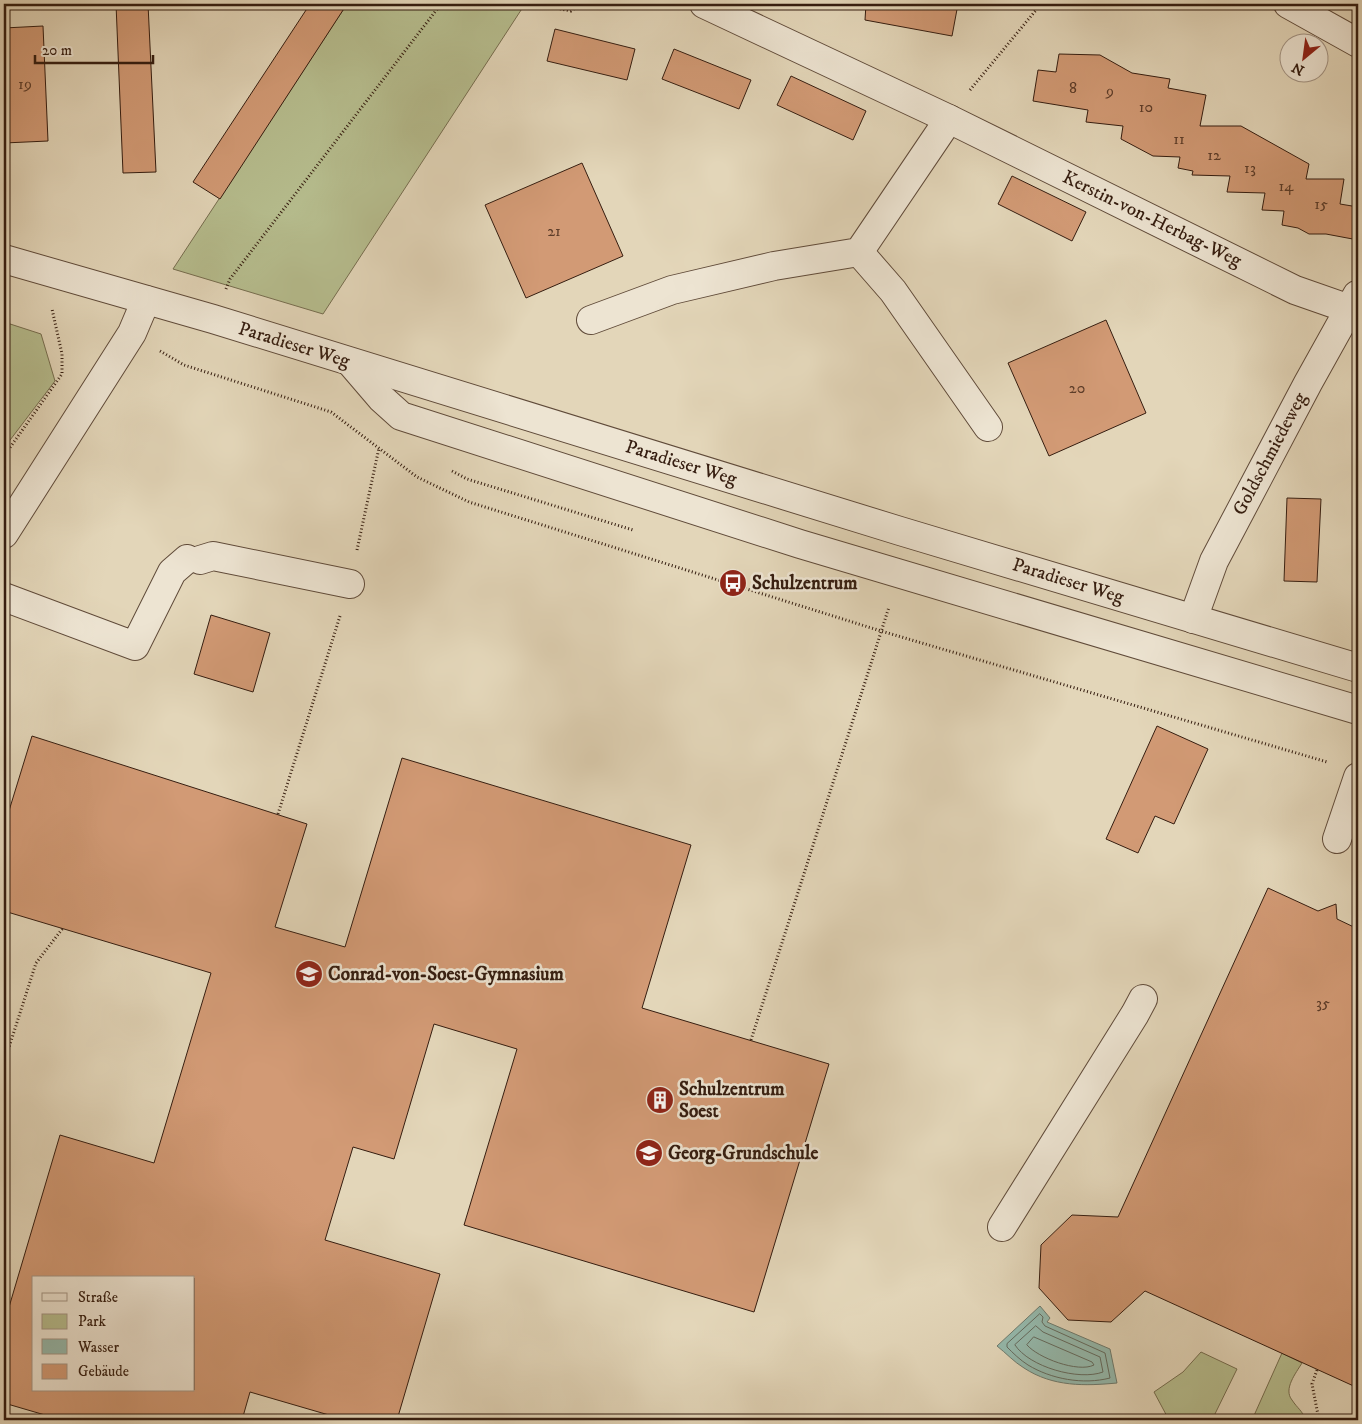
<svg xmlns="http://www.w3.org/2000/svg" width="1362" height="1424" font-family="'IM FELL DW Pica',serif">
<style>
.green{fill:#b6bd8e;stroke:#766d4f}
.water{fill:#95b9ac;stroke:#6f7b6e}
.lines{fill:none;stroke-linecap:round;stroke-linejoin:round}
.shore{stroke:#656b5e;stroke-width:1}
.building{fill:#d29a75;stroke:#351d10;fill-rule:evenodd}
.minor-casing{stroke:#604b3a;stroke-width:30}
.path{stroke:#351d10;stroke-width:3;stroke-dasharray:1 2.5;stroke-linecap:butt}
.minor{stroke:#ede4d2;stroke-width:28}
.labels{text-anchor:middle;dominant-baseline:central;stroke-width:5;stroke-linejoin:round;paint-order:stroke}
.number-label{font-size:16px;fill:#5c3c29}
.street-label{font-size:19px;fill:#351d10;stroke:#ede4d2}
.poi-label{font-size:19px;font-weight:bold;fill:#351d10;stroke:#ede4d2;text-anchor:start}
</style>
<rect width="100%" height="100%" fill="#e3d6b9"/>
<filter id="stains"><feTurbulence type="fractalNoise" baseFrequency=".004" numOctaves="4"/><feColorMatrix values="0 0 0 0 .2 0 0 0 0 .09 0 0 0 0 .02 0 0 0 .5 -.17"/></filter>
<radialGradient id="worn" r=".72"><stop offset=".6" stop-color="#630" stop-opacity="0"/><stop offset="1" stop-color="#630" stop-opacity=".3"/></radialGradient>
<g class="green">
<polygon points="340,4 525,4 323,314 173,269 345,7"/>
<polygon points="4,322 41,334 55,381 4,448"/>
<polygon points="1201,1352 1237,1369 1212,1420 1169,1420 1154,1392 1183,1372"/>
<path d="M1282 1353 1302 1363C1296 1373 1283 1389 1292 1400 1298 1409 1301 1409 1306 1420H1252Z"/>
</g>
<path class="water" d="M1040 1306 1050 1318 1047 1322 1110 1349 1117 1383C1085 1386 1053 1387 1024 1368 1014 1362 1006 1353 997 1346Z"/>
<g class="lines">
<g class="shore">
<path d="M1040 1314 1043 1317 1042 1322 1045 1326 1105 1353 1110 1378C1083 1385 1051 1379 1028 1365 1020 1360 1013 1353 1007 1347V1344Z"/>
<path d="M1036 1326 1043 1332 1100 1357 1103 1372C1079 1381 1029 1367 1015 1345Z"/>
<path d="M1034 1337 1092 1362 1094 1365C1078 1373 1038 1358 1027 1345Z"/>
</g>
</g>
<g class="building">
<polygon points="116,4 148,4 156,172 123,173"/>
<polygon points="310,4 347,4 220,199 193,182"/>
<polygon points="866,4 958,4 952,36 865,20"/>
<polygon points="43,26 48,141 4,143 4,28"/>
<polygon points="555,29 635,49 627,80 547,61"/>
<polygon points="674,49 751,80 739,109 662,79"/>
<polygon points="1059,54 1100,55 1132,73 1170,79 1168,88 1206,95 1200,126 1241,126 1309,164 1306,179 1344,179 1340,204 1358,207 1358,240 1326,234 1309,234 1298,228 1282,225 1284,211 1262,210 1265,193 1227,192 1230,176 1192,175 1193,171 1178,168 1180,157 1153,156 1121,139 1123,126 1086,122 1088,110 1033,101 1038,70 1056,72"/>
<polygon points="791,76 866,111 853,140 777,105"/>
<polygon points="582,163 623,256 526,298 485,205"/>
<polygon points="1012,176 1086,212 1072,241 998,204"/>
<polygon points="1106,320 1146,413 1049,456 1008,363"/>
<polygon points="1287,498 1321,499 1317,582 1284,581"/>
<polygon points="211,615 270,633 253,692 194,674"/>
<polygon points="1157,726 1208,749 1174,824 1155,816 1138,853 1106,839"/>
<path d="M32 736 307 824 275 927 345 947 402 758 691 845 642 1008 829 1064 754 1312 464 1225 517 1049 434 1024 394 1159 353 1147 325 1240 440 1274 397 1420H346L250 1392 242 1420H62L4 1403V1324L60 1135 154 1163 211 973 4 911V827ZM34 1278H194V1390H34Z"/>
<polygon points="1268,888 1318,911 1336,904 1337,919 1358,929 1358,1388 1145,1291 1111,1322 1068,1320 1039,1288 1041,1245 1072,1215 1118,1217"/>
</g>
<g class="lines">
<g class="minor-casing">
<g id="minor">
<polyline points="704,4 949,119 1295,290 1358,312"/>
<polyline points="1288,4 1358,43"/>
<polyline points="859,252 893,291 988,427"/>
<polyline points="4,259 213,319 900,531 1358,668"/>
<polyline points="591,320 672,290 774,266 859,252 949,119"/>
<polyline points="351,363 381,398 401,416 800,544 1358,710"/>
<polyline points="4,534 132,333 146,300"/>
<polyline points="200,560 213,556 350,584"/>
<polyline points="4,597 135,646 172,572 187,559"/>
<polyline points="1193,619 1214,561 1308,383 1357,295"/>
<polyline points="1337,839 1358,777"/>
<polyline points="1002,1227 1135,1014 1143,999"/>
</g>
</g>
<g class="path">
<polyline points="536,4 571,11 580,4"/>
<polyline points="970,90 1041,4"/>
<polyline points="226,289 230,279 441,4"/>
<polyline points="160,351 184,365 331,412 417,477 469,502 881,631 1327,762"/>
<polyline points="4,456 62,374 62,354 52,309"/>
<polyline points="452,471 467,479 633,530"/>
<polyline points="357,550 379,448"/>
<polyline points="278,814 340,616"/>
<polyline points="751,1040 889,607"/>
<polyline points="4,1063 36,963 63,928"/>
<polyline points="1317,1370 1312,1384 1319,1420"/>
</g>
<use href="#minor" class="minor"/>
</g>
<defs>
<g id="bus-disc" transform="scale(1.4375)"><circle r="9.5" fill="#8f2418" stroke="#ede4d2"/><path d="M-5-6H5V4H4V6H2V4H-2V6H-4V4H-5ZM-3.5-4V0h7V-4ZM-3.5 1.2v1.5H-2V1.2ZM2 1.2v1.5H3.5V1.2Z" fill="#fff"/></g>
<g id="school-disc" transform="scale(1.4375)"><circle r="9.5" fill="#8f2418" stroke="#ede4d2"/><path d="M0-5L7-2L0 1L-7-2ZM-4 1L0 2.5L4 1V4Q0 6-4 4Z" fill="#fff"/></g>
<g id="building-disc" transform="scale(1.4375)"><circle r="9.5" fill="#8f2418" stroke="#ede4d2"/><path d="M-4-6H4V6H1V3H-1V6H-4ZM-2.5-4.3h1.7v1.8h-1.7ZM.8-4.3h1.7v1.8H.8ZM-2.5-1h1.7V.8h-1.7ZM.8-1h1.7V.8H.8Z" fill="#fff"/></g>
</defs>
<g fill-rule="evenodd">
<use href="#bus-disc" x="733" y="583"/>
<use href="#school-disc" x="309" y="974"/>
<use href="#building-disc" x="660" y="1100"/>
<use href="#school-disc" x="649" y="1153"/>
</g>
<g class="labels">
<g class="number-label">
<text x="25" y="84">19</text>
<text x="1073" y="88">8</text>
<text x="1110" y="91">9</text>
<text x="1146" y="107">10</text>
<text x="1179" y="139">11</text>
<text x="1214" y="155">12</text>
<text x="1250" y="168">13</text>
<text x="1286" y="186">14</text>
<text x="1321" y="204">15</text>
<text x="554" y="231">21</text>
<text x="1077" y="388">20</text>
<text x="1323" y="1003">35</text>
</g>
<g class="street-label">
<text transform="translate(1152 219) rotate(26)">Kerstin-von-Herbag-Weg</text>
<text transform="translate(294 345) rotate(17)">Paradieser Weg</text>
<text transform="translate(1270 454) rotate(-62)">Goldschmiedeweg</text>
<text transform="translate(681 463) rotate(17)">Paradieser Weg</text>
<text transform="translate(1068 581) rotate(17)">Paradieser Weg</text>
</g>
<g class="poi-label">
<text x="752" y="583">Schulzentrum</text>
<text x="328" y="974">Conrad-von-Soest-Gymnasium</text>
<text x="679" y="1089">Schulzentrum<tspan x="679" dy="22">Soest</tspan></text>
<text x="668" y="1153">Georg-Grundschule</text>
</g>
</g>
<rect width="1362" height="1424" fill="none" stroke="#e3d6b9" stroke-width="20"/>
<rect x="5" y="5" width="1352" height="1414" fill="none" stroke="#351d10" stroke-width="2.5"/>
<rect x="10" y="10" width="1342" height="1404" fill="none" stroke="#351d10"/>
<rect x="32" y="1276" width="162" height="115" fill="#ede4d2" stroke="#a39484"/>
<rect x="42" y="1293" width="25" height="8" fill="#ede4d2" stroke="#a39484"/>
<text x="78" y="1302" font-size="15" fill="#351d10">Straße</text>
<rect x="42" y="1314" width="25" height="15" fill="#b6bd8e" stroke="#a39484"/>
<text x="78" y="1326" font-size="15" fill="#351d10">Park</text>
<rect x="42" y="1339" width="25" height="15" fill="#95b9ac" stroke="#a39484"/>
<text x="78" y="1352" font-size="15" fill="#351d10">Wasser</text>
<rect x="42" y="1364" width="25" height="15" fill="#d29a75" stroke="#a39484"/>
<text x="78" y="1376" font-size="15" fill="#351d10">Gebäude</text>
<g transform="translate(1304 58) rotate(209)"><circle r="24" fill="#ede4d2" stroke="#a39484"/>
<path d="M0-4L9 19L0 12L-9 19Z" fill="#8f2418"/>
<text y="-8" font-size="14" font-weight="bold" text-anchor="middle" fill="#351d10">N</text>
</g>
<path d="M35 55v8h118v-8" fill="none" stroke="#351d10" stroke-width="2.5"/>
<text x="42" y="55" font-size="15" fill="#351d10" stroke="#ede4d2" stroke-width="4" paint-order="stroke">20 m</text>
<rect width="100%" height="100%" filter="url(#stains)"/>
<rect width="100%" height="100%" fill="url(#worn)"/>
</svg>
